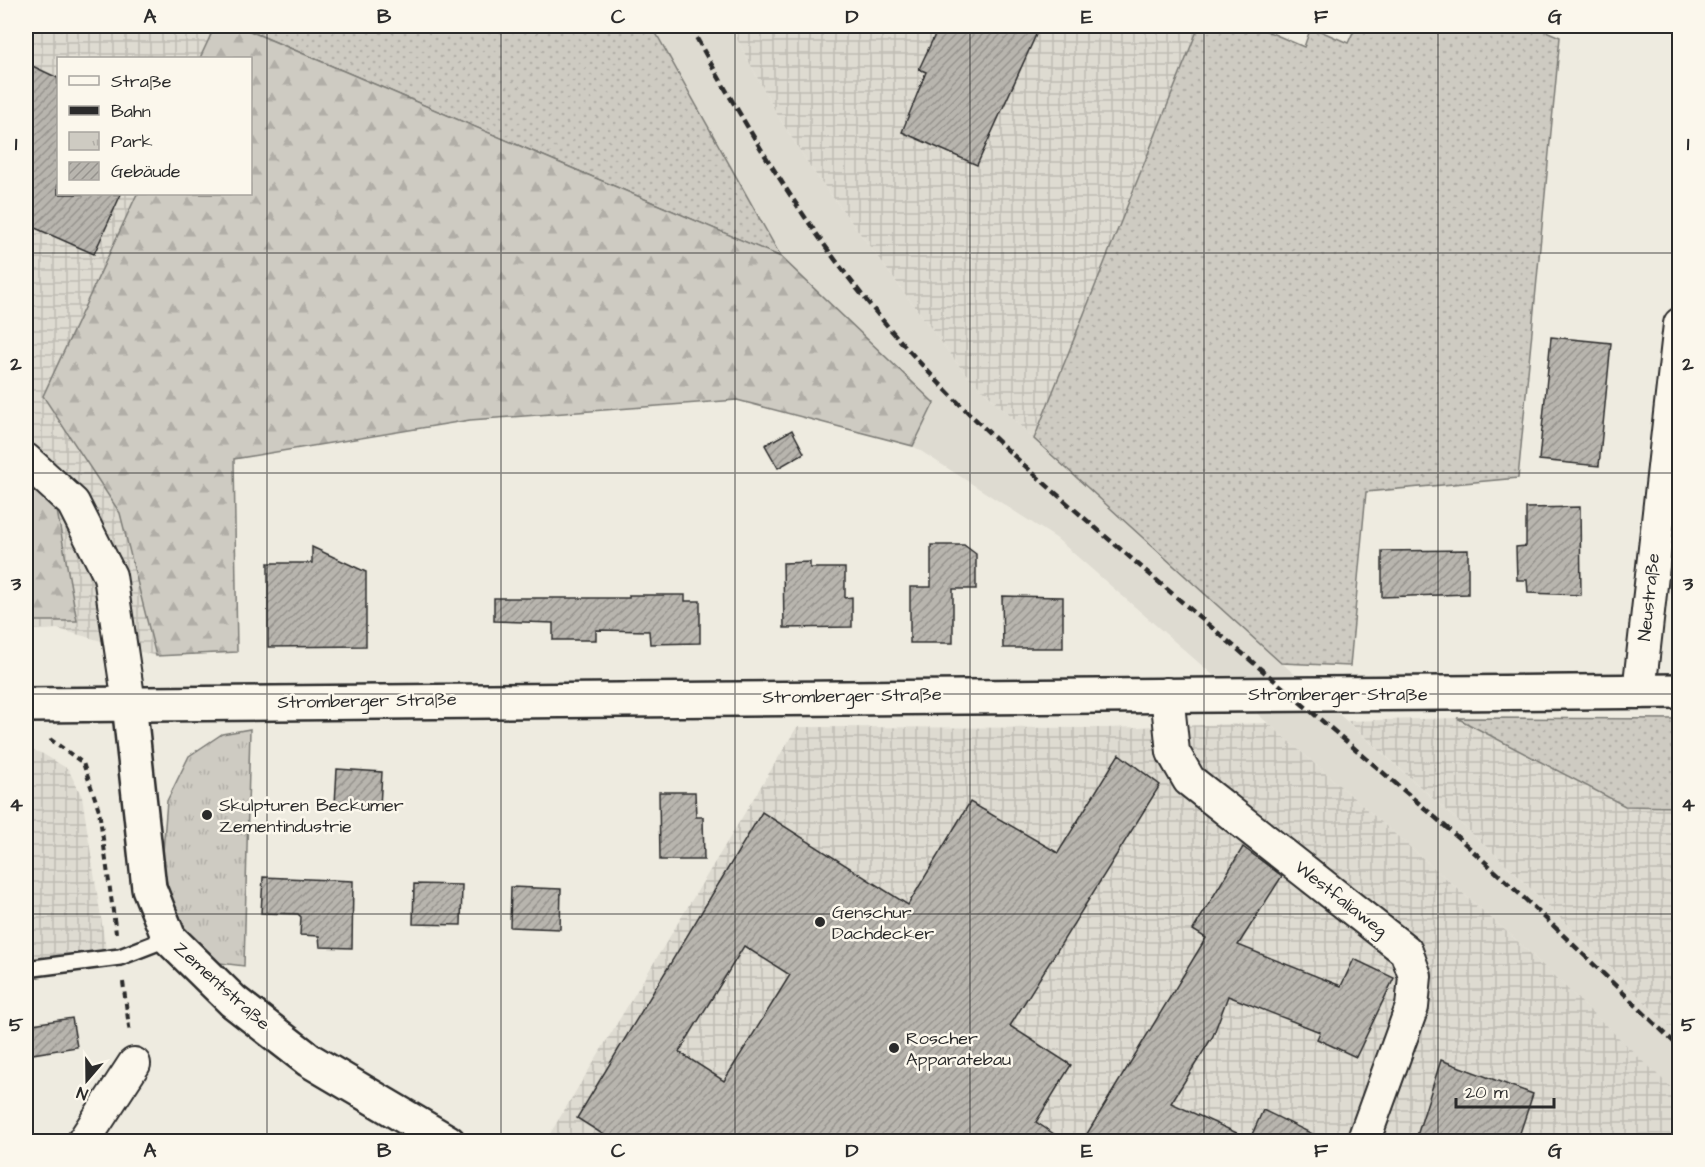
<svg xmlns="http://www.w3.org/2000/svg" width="1705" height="1167" font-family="'Architects Daughter',sans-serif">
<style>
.built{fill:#dedbd1}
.industrial{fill:url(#industrial-grid)}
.grass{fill:url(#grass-dots);stroke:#7c7b76;stroke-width:1.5}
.forest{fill:url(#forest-firs);stroke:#7c7b76;stroke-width:1.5}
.park{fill:url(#park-tufts);stroke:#7c7b76;stroke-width:1.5}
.building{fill:url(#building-hatch);stroke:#2b2b2b;stroke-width:1.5;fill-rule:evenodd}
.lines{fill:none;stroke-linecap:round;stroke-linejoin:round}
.service-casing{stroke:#2b2b2b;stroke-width:20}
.minor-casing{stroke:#2b2b2b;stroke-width:36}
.tertiary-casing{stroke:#2b2b2b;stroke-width:38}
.secondary-casing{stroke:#2b2b2b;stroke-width:38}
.path{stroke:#2b2b2b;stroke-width:4;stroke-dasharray:6 4.5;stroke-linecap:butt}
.service{stroke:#fbf7ec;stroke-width:15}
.minor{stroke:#fbf7ec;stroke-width:32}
.tertiary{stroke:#fbf7ec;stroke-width:33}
.secondary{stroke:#fbf7ec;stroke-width:33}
.rail{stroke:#2b2b2b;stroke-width:4.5;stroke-dasharray:9 4.5;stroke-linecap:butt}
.grid{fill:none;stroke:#2b2b2b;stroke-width:1.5;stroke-opacity:0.55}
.poi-dot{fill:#2b2b2b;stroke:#fbf7ec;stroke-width:2}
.labels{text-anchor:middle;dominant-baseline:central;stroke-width:5;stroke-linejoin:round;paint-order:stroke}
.street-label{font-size:18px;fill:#2b2b2b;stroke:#fbf7ec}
.poi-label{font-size:18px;fill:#2b2b2b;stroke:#fbf7ec;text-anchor:start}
.neatline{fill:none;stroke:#2b2b2b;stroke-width:2}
.grid-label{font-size:20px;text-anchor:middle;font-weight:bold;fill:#2b2b2b}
</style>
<defs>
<pattern id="industrial-grid" width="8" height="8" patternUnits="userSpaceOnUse" patternTransform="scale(1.5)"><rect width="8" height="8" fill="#dedbd1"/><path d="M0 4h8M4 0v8" fill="none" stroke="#bfbcb4"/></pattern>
<pattern id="grass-dots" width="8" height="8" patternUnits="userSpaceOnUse" patternTransform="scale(1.5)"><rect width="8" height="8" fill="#cecbc2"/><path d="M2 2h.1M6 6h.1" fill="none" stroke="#b1aea7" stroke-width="1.8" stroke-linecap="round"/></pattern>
<pattern id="forest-firs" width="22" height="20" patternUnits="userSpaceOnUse" patternTransform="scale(1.5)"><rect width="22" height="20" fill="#cecbc2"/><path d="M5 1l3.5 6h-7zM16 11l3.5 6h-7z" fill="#b1aea7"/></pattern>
<pattern id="park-tufts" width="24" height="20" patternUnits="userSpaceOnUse" patternTransform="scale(1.5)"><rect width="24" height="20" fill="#cecbc2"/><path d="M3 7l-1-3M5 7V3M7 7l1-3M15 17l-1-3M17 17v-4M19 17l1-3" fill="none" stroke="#b1aea7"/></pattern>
<pattern id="building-hatch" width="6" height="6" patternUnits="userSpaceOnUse" patternTransform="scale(1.5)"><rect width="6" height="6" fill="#b8b5ae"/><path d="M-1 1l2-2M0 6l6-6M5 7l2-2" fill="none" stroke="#96938e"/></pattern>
</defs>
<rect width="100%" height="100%" fill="#eeebe0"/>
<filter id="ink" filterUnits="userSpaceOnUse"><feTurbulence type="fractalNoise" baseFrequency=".0167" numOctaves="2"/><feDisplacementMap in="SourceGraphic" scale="12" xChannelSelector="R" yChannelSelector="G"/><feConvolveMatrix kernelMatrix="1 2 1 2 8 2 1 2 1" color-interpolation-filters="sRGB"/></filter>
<g filter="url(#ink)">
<polygon class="built" points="652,26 730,26 778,116 811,168 963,371 1058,462 1508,866 1679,1036 1679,1096 1514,938 1056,538 913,446 934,403 781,257"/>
<g class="industrial">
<polygon points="26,26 215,26 200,58 58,58 58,194 137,194 43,396 120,513 156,656 58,629 26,630"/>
<polygon points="730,26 1199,26 1034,439 963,371 811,168 778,116"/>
<polygon points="1457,718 1625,806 1679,807 1679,1036 1508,866 1347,721"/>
<polygon points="1268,723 1514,938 1680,1096 1679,1142 545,1142 797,727 1107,728"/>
<polygon points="26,747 43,754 68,769 82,797 106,950 26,964"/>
</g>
<g class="grass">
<polygon points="238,26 652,26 781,257"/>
<polygon points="1199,26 1255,26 1304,47 1311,27 1348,43 1356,26 1534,26 1560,37 1518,478 1366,492 1350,666 1281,663 1034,439"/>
<polygon points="1457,718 1679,719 1679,807 1625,806"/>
</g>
<g class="forest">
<polygon points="215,26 238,26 781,257 934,403 913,446 737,400 470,420 234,459 237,652 156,656 120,513 43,396 137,194 250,194 250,58 200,58"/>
<polygon points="26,481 54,494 77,621 26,621"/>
</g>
<polygon class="park" points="250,729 244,966 204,961 179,928 162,864 167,801 189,756 222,734"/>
<g class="building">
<polygon points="939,26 1040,26 977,165 902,132 926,72 919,69"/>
<polygon points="26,63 58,78 58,194 121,194 94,254 26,224"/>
<polygon points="1551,337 1611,343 1599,466 1539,460"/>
<polygon points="792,430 804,453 778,468 765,445"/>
<polygon points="1580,507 1581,595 1528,593 1527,580 1517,580 1516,547 1526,546 1526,508"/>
<polygon points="931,545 964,545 976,554 976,589 953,589 953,643 910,643 910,587 931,587"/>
<polygon points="312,547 366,572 366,646 268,647 268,563 312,563"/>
<polygon points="1468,550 1468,594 1382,597 1382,551"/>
<polygon points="810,562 810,568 845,568 845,598 852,597 852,627 784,628 783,563"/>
<polygon points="629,595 685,595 685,601 700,601 700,643 650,644 649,631 596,630 596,640 553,640 553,623 494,621 494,598 629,598"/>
<polygon points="1002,596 1063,597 1063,648 1003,648"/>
<path d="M1119 754 1160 785 1010 1026 1071 1065 1036 1122 1066 1142H615L577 1118 762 812 908 905 970 802 1058 853ZM744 946 790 975 724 1081 679 1052Z"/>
<polygon points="337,769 382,772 380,807 335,804"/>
<polygon points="659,792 695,792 696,817 703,817 704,860 660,860"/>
<polygon points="1243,847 1282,876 1238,945 1341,986 1354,959 1394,978 1356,1057 1317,1039 1320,1032 1228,996 1213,1036 1171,1103 1250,1139 1263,1110 1329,1142 1082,1142 1206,938 1193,930"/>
<polygon points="263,877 353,881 352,948 320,947 319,936 300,935 301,917 298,914 261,913"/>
<polygon points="414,884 462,885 461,925 413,924"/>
<polygon points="511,887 561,889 560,929 510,927"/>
<polygon points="72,1018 77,1047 26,1055 26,1025"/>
<polygon points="1441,1060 1533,1094 1517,1142 1415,1142"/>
</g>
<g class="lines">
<g class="service-casing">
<polyline id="service" points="26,969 120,957 169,938"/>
</g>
<g class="minor-casing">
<g id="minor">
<polyline points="26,460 73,503 110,576 129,703"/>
<polyline points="1639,692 1680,324"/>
<polyline points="1167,694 1173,752 1189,780 1406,951 1415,976 1412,1007 1363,1142"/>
<polyline points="83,1142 134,1064"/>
</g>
</g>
<g class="tertiary-casing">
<polyline id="tertiary" points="129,703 149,888 169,938 233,1001 309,1060 448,1142"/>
</g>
<g class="secondary-casing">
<polyline id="secondary" points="26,705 1680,691"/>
</g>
<g class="path">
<polyline points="50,739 83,763 99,810 116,933"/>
<polyline points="123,982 130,1034"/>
</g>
<use href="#service" class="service"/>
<use href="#minor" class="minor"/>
<use href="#tertiary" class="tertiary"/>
<use href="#secondary" class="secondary"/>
<path class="rail" d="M690 26C750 135 814 242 897 337 967 418 1050 489 1132 559 1221 636 1311 711 1401 788 1498 870 1588 959 1680 1048"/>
</g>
</g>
<path class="grid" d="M267 26V1142M501 26V1142M735 26V1142M970 26V1142M1204 26V1142M1438 26V1142M26 253H1680M26 473H1680M26 694H1680M26 914H1680"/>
<g class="poi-dot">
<circle cx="207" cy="815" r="6"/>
<circle cx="820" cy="922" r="6"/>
<circle cx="894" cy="1048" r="6"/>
</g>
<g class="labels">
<g class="street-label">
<text transform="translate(1649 597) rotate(-84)">Neustraße</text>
<text x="1338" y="694">Stromberger Straße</text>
<text transform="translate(852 696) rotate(-1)">Stromberger Straße</text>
<text transform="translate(367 701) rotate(-1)">Stromberger Straße</text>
<text transform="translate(1341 899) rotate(38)">Westfaliaweg</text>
<text transform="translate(222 986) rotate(42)">Zementstraße</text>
</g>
<g class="poi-label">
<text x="219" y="805">Skulpturen Beckumer<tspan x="219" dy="21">Zementindustrie</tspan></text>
<text x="832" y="912">Genschur<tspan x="832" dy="21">Dachdecker</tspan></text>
<text x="906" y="1038">Roscher<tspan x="906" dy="21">Apparatebau</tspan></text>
</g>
</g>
<rect width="1705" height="1167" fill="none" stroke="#fbf7ec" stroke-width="66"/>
<rect x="57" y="57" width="195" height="138" fill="#fbf7ec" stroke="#a8a59f" stroke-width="1.5"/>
<rect x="69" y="76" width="30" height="9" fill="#fbf7ec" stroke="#a8a59f" stroke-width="1.5"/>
<text x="111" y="87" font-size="18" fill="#2b2b2b">Straße</text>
<rect x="69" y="106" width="30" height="9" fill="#2b2b2b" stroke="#a8a59f" stroke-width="1.5"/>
<text x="111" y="117" font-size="18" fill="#2b2b2b">Bahn</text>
<rect x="69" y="132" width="30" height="18" fill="url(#park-tufts)" stroke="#a8a59f" stroke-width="1.5"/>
<text x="111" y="147" font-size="18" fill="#2b2b2b">Park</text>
<rect x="69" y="162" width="30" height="18" fill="url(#building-hatch)" stroke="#a8a59f" stroke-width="1.5"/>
<text x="111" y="177" font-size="18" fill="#2b2b2b">Gebäude</text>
<g transform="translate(87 1080) rotate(200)" stroke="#fbf7ec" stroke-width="4.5" paint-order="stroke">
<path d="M0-4.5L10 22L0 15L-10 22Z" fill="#2b2b2b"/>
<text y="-9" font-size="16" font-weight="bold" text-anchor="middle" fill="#2b2b2b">N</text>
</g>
<path d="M1456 1098v9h98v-9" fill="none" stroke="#2b2b2b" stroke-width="3"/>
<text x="1465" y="1098" font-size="18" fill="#2b2b2b" stroke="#fbf7ec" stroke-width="4.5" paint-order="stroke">20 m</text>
<rect x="33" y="33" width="1639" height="1101" class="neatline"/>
<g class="grid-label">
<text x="150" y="23">A</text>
<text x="384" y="23">B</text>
<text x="618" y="23">C</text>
<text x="852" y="23">D</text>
<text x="1087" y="23">E</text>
<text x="1321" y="23">F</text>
<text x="1555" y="23">G</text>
<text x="16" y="150">1</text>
<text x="1688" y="150">1</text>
<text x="16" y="370">2</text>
<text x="1688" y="370">2</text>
<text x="16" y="590">3</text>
<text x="1688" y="590">3</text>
<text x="16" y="811">4</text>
<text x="1688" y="811">4</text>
<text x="16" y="1031">5</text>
<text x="1688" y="1031">5</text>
<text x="150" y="1157">A</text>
<text x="384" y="1157">B</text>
<text x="618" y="1157">C</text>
<text x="852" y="1157">D</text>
<text x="1087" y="1157">E</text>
<text x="1321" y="1157">F</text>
<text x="1555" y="1157">G</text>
</g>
</svg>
